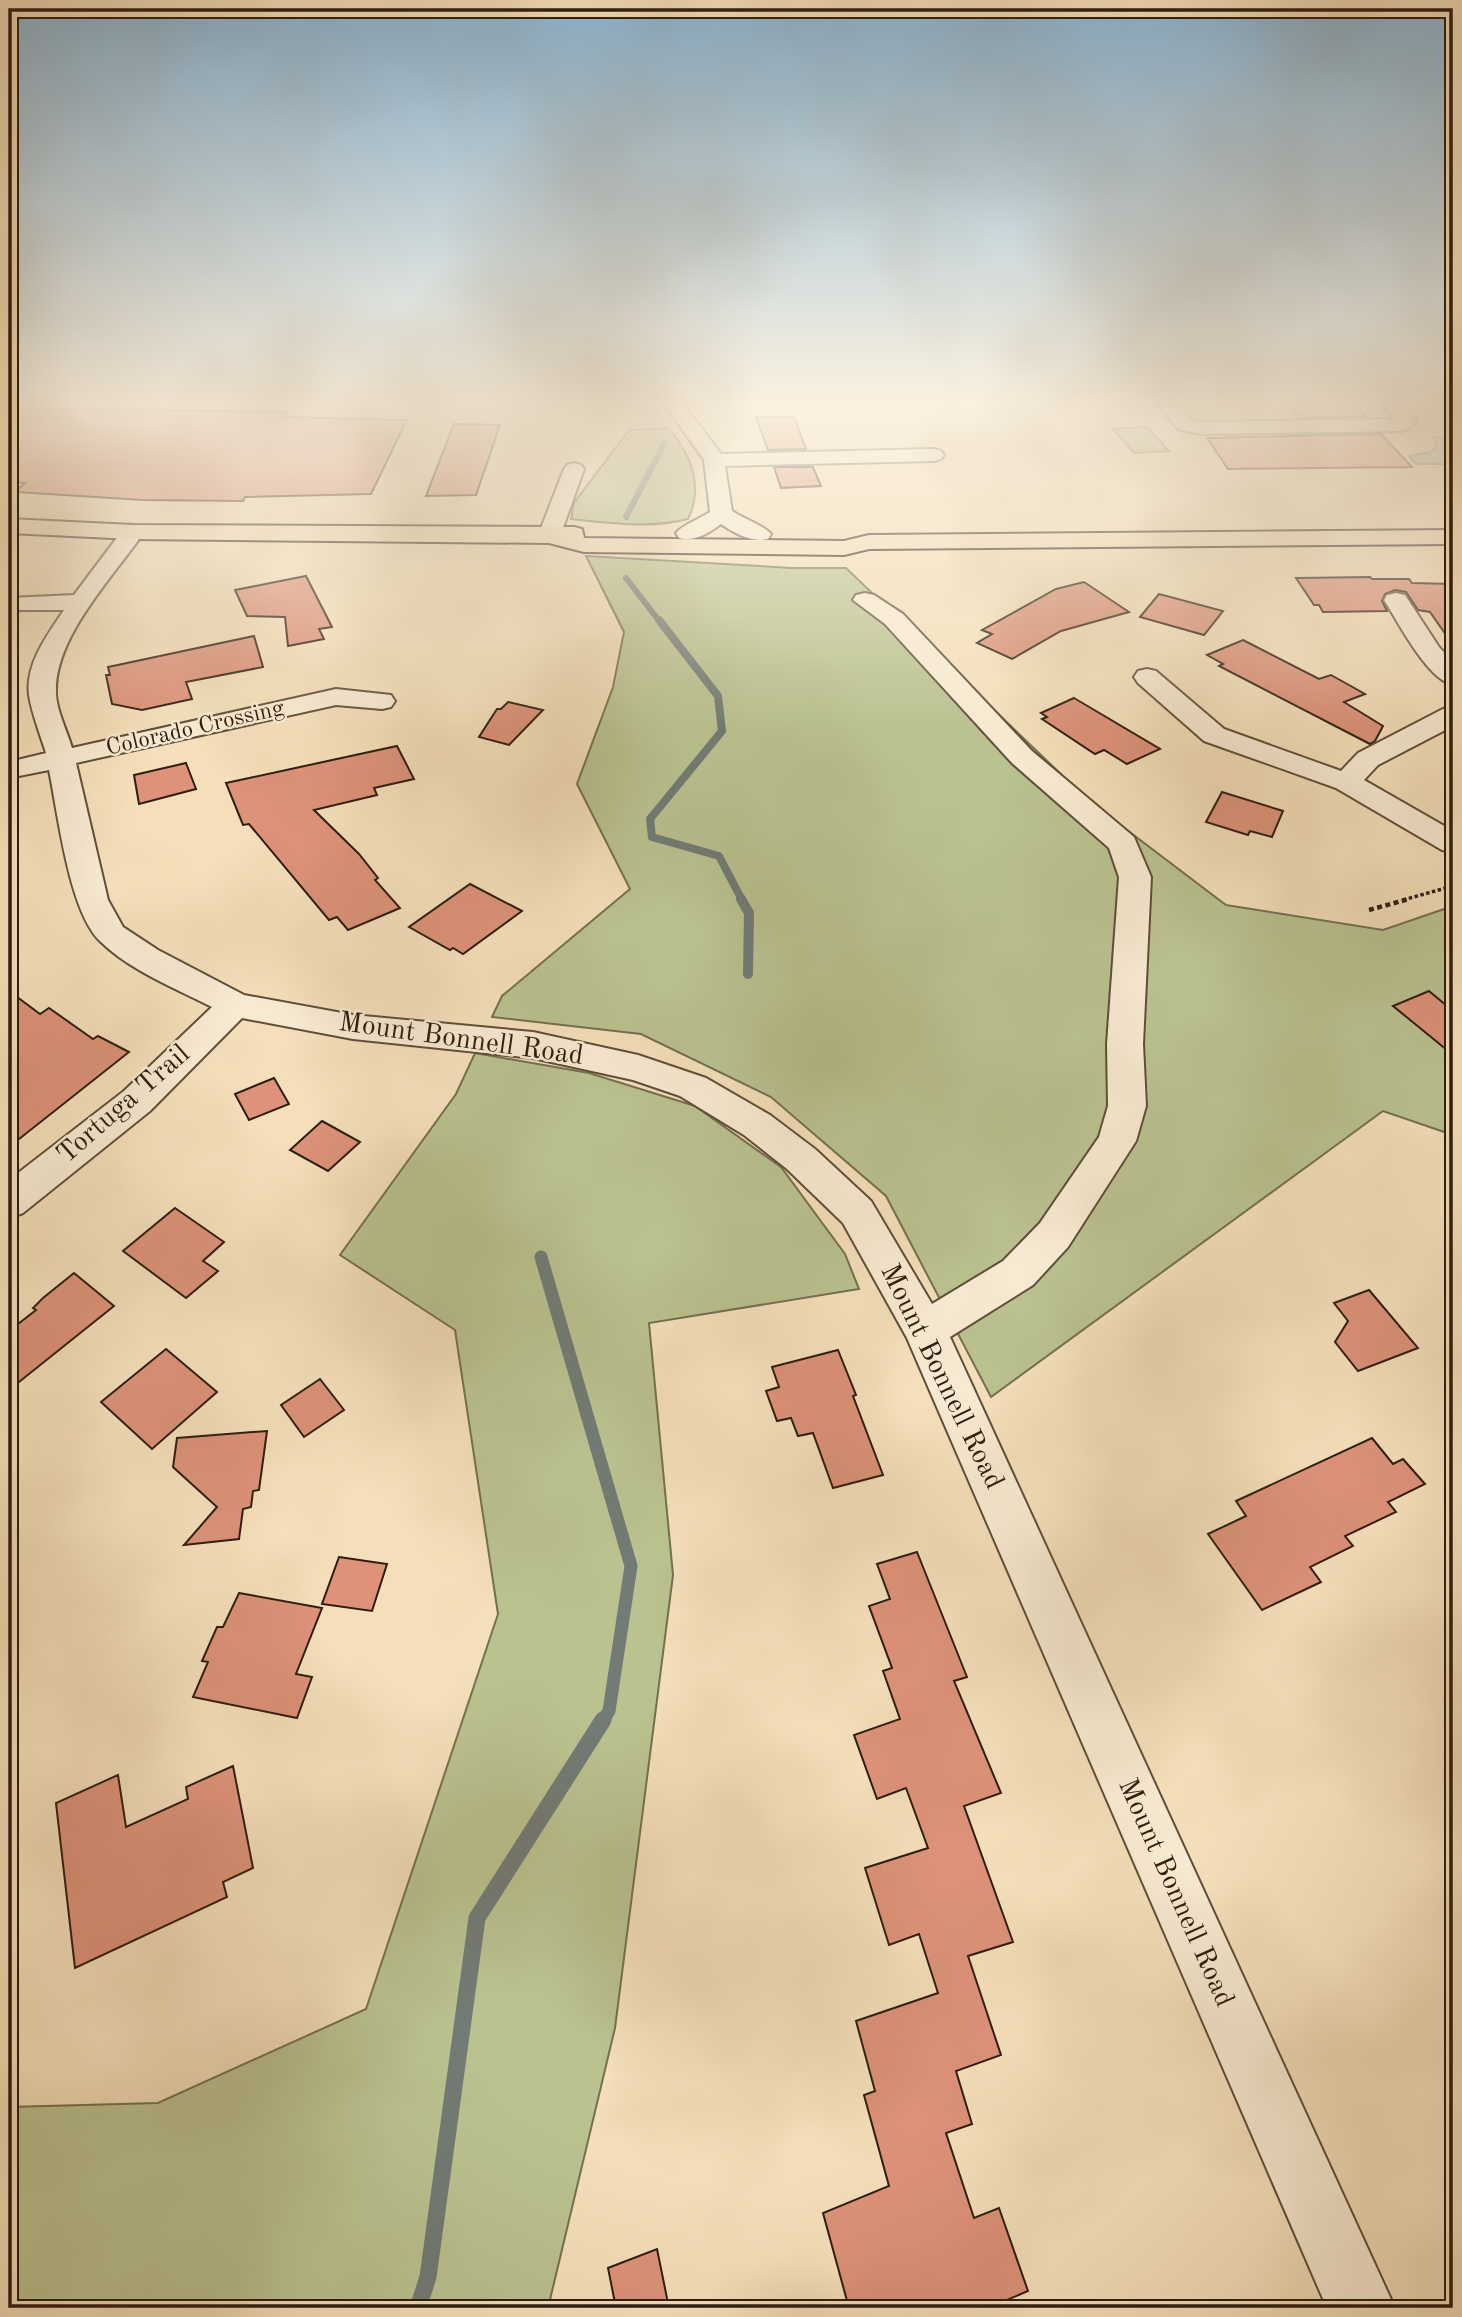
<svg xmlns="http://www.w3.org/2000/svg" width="1462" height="2317" font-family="'Old Standard TT',serif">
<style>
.green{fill:#bac290;stroke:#747050;stroke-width:2}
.water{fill:#9fbab9;stroke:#727b75;stroke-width:2}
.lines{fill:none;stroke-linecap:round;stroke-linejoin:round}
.stream-far4{stroke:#727b75;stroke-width:6}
.stream-far3{stroke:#727b75;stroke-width:8}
.stream-far2{stroke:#727b75;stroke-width:10}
.stream-far1{stroke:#727b75;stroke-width:13}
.stream{stroke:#727b75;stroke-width:17}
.building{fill:#dd9279;stroke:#2e1d0f;stroke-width:2}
.minor-casing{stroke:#604e3a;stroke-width:4}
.major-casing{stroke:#2e1d0f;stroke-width:4}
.path-far1{stroke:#2e1d0f;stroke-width:3.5;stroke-dasharray:3.5 2.5;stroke-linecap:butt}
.path{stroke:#2e1d0f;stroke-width:4.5;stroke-dasharray:5 3.5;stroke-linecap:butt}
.minor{fill:#f8ead2;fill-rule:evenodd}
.major{fill:#f4dfba;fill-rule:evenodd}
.labels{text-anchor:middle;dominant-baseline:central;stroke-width:5;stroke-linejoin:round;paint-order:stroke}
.far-street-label{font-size:23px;fill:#2e1d0f;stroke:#f8ead2}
.street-label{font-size:28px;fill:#2e1d0f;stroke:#f8ead2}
</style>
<rect width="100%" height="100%" fill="#f4dfba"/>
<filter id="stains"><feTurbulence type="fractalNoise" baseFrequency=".00286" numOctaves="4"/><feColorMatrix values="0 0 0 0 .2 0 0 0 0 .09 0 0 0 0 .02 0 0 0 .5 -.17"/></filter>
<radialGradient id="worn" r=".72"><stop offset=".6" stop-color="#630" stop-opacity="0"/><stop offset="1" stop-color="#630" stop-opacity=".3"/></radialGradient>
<g class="green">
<polygon points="1147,427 1169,451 1134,453 1113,429"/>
<path d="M668 428C691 453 704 487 688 519 651 529 608 523 571 519L574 503 629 430Z"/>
<polygon points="586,556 792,568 846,568 1090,802 1226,905 1383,930 1453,906 1453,1135 1383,1111 991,1397 886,1196 771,1097 641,1034 492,1017 502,996 630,889 577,784 613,687 624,632"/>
<polygon points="475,1053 589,1073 695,1106 781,1167 845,1254 859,1289 649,1323 673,1575 615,2028 548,2308 9,2308 9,2107 158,2103 366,2009 498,1614 455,1330 340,1255 456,1094"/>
</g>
<polygon class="water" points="1453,437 1453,464 1416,464 1409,456 1431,452 1437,446 1434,438"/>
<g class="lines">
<g class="stream-far4">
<polyline points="626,517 664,444"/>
<polyline points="626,578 660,622"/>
</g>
<polyline class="stream-far3" points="659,620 718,696 722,731 650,819 652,837 719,856 742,900"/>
<polyline class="stream-far2" points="741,899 749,913 748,974"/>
<polyline class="stream-far1" points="541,1257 631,1566 609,1711 602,1722"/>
<polyline class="stream" points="418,2308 428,2277 477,1918 603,1720"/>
</g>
<g class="building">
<polygon points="1290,405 1355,405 1366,417 1300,418"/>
<polygon points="9,408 287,412 284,417 407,420 371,494 245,497 243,501 143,500 15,492 25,483 9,482"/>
<polygon points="756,417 794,417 806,449 768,450"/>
<polygon points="454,424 500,425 476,495 426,496"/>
<polygon points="1381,434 1412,467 1228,469 1207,438"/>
<polygon points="774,467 813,467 821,486 781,488"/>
<polygon points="306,576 332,627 319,629 324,639 288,646 285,617 247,616 235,590"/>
<polygon points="1370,577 1372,579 1409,579 1412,583 1453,584 1453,645 1430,612 1418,610 1406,592 1395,590 1385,594 1382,601 1387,611 1323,612 1319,605 1314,605 1296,578"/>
<polygon points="1084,582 1129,612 1061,631 1012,659 977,643 992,634 982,630 1056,589"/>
<polygon points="1159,594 1223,611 1204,635 1140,617"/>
<polygon points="254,636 263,667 186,682 192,699 142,710 112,704 106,675 110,675 108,667"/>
<polygon points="1243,640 1319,679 1331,675 1365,694 1344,702 1383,726 1375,741 1370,744 1219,666 1223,664 1207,655"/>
<polygon points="1074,698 1160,749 1127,764 1104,750 1095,754 1042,719 1047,717 1041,713"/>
<polygon points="508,702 543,710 509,745 479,737 497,709 501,709"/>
<polygon points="397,746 414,779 374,788 377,795 314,810 359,854 378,878 375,880 400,908 348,930 337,917 329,920 249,824 243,825 226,783"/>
<polygon points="186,763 196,789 139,804 134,775"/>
<polygon points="1222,792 1283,811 1272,837 1250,831 1248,835 1206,822"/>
<polygon points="470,884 522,911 463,954 453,948 450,950 409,927"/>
<polygon points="9,991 40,1014 49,1008 93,1039 98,1036 129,1052 9,1147"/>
<polygon points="1429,991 1453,1011 1453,1055 1393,1006"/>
<polygon points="274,1078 289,1104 249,1120 235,1094"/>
<polygon points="322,1121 360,1142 328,1171 290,1150"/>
<polygon points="175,1208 224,1242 203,1261 218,1271 186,1298 123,1251"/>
<polygon points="74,1273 114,1306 9,1390 9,1331 36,1310 33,1308 43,1298"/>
<polygon points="1369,1290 1418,1348 1358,1371 1335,1342 1348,1321 1334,1303"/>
<polygon points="166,1349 217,1392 152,1449 101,1402"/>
<polygon points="838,1350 856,1395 853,1396 883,1475 833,1488 813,1433 798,1436 791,1418 777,1421 766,1391 779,1387 772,1367"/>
<polygon points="320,1379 344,1410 304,1437 281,1405"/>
<polygon points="267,1431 259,1490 253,1491 251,1507 243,1509 239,1539 184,1545 217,1507 173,1467 177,1438"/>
<polygon points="1372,1438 1393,1464 1403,1459 1425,1484 1388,1502 1396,1512 1345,1536 1353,1546 1310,1567 1321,1582 1262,1610 1208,1534 1246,1516 1236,1501"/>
<polygon points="917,1552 967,1677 954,1681 1001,1793 964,1806 1013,1942 968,1956 1001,2055 956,2071 972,2124 946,2133 974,2218 999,2208 1028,2291 988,2308 849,2308 823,2213 889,2186 864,2095 875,2091 856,2021 938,1993 919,1934 889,1945 865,1868 928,1848 906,1788 877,1799 854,1735 900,1719 883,1671 892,1668 869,1606 890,1599 877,1564"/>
<polygon points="339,1557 387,1564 372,1611 322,1604"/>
<polygon points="239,1593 322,1608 296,1674 312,1677 297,1718 193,1697 208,1662 202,1661 217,1627 223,1627"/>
<polygon points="233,1766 253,1868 223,1882 227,1897 75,1968 56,1803 118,1775 126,1827 188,1799 186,1787"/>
<polygon points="657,2249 669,2308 616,2308 608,2268"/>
</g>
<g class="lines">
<g class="minor-casing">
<g id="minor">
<path d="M665 405H684L721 454 934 449 941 451 944 455 941 459 934 461 725 466 732 511C742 518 765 526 771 534L768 539C752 543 734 533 721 524 709 533 695 542 679 538L676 533C681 526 701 518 710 512L704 460Z"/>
<polygon points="1159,405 1179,405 1192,420 1200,422 1394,419 1384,405 1403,405 1416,422 1408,429 1401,431 1200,434 1178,429"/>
<polygon points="574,463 581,465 584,469 560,536 557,541 541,541 538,536 564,469 567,465"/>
<path d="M133 525 141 527 144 532C114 576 56 635 56 690 55 708 67 730 72 748L336 689 391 695 395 701 391 707 382 709 336 705 76 763 108 900 123 927 158 950 244 995 353 1015 533 1032 638 1055 706 1078 770 1115 815 1149 871 1201 932 1304 1003 1261 1040 1223 1099 1137 1108 1106 1107 1044 1119 877 1109 848 1012 763 885 624 853 600 856 595 865 593 874 595 903 614 1032 751 1134 837 1151 877 1143 1044 1146 1106 1136 1141 1068 1247 1033 1285 950 1337 1395 2308H1327L907 1338 843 1223 787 1169 744 1135 680 1096 633 1080 533 1058 353 1039 242 1018 150 1111 23 1213 9 1218V1180L124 1091 212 1007C175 988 131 971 101 942 69 913 58 813 49 770L9 778V762L46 753C40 734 32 714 29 695 25 664 48 634 64 610H20L9 613V598L74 595 125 527Z"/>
<path d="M1396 593 1405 595 1439 647 1453 662V685C1427 679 1399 623 1384 600L1387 595Z"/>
<polygon points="1147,669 1156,671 1224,729 1341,771 1358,753 1443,709 1453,707 1453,726 1378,765 1364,780 1453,831 1453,852 1442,850 1336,788 1204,741 1138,683 1134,677 1138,671"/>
</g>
</g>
<g class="major-casing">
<polygon id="major" points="9,519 133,525 574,527 582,529 584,538 844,541 869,535 1453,530 1453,544 869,549 844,555 584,552 549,543 133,539 9,533"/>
</g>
<polyline class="path-far1" points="1403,900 1453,886"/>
<polyline class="path" points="1369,910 1409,899"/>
<use href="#minor" class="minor"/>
<use href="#major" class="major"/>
</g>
<linearGradient id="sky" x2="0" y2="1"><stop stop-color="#8bb6d5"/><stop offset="0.55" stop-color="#faf1e0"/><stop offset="1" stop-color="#faf1e0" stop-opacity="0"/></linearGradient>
<rect width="1462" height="730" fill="url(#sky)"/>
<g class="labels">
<g class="far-street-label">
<text transform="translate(195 728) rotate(-13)">Colorado Crossing</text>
</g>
<g class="street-label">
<text transform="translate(461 1040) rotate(8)">Mount Bonnell Road</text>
<text transform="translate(124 1105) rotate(-41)">Tortuga Trail</text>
<text transform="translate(941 1377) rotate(64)">Mount Bonnell Road</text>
<text transform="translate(1175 1893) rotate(66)">Mount Bonnell Road</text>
</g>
</g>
<rect width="1462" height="2317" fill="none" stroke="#f4dfba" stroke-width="35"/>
<rect x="10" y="10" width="1441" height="2296" fill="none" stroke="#2e1d0f" stroke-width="3.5"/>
<rect x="18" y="18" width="1427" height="2282" fill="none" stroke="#2e1d0f" stroke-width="2"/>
<rect width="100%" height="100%" filter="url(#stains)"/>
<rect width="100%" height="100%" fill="url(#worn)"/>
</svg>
